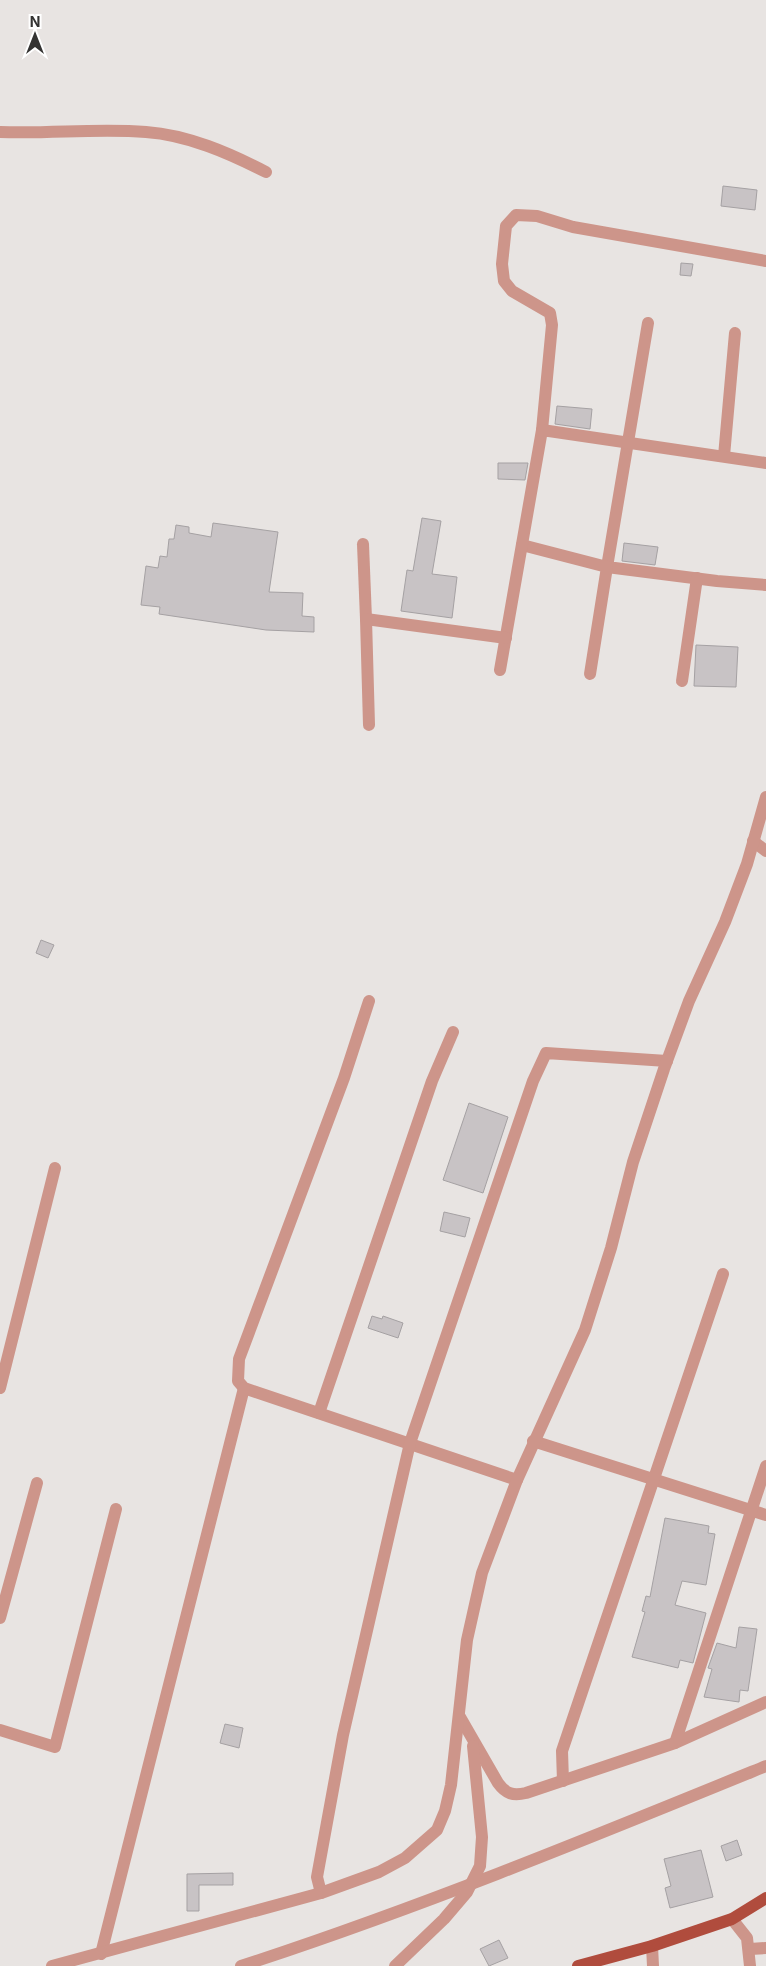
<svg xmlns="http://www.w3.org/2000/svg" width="766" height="1966" font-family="Inter,sans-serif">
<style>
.building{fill:#c8c3c5;stroke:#a5a1a3}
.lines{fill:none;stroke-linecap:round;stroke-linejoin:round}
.minor{stroke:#cd958a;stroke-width:12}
.major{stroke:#b04c3d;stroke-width:12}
</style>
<rect width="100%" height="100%" fill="#e8e4e2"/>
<g class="building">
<polygon points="723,186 757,190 755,210 721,206"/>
<polygon points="681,263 693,264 691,276 680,275"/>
<polygon points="557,406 592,409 590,429 555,424"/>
<polygon points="498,463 528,463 525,480 498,479"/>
<polygon points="422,518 441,521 432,574 457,577 452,618 401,611 407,570 413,571"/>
<polygon points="213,523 278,532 269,592 303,593 302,616 314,617 314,632 266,630 159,614 160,607 141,605 146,566 158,568 160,556 167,557 169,539 174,539 176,525 189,527 189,533 211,537"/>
<polygon points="624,543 658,547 655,565 622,561"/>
<polygon points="696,645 738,647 736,687 694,686"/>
<polygon points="41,940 54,945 48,958 36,953"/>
<polygon points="469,1103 508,1117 483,1193 443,1180"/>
<polygon points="444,1212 470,1218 465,1237 440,1231"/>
<polygon points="372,1316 382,1319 383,1316 403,1323 398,1338 368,1328"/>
<polygon points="665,1518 709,1526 708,1533 715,1534 706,1585 682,1581 675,1605 706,1613 693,1663 680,1660 678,1668 632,1657 645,1612 642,1611 646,1596 650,1597"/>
<polygon points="739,1627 757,1629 748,1691 740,1690 739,1702 704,1697 712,1669 708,1668 717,1643 736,1648"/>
<polygon points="225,1724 243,1728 239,1748 220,1743"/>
<polygon points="737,1840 742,1855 726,1861 721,1846"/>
<polygon points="701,1850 713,1897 670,1908 665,1888 671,1886 664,1859"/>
<polygon points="233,1873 233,1885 199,1885 199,1911 187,1911 187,1874"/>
<polygon points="499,1940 508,1958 489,1966 480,1949"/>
</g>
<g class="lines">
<g class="minor">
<path d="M0 132C49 134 98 128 146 132 188 135 229 153 266 172"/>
<polyline points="648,323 607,567 717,581 766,585"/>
<polyline points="542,430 552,325 550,313 512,291 504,281 502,264 506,226 516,215 537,216 573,227 766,261"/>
<polyline points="724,456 735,333"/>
<polyline points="363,544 366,619"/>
<polyline points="522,545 607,567 590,674"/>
<polyline points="500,670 542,430 766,463"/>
<polyline points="682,681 697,578"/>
<polyline points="369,725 366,619 506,638"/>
<polyline points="753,841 766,851"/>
<polyline points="369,1001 344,1078 239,1359 238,1381 244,1388 517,1480"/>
<polyline points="0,1388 55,1168"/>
<polyline points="319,1413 432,1081 453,1032"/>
<polyline points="533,1441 766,1515"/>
<polyline points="0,1618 37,1483"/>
<path d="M460 1717 498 1783C506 1794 513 1796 526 1793L675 1743 766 1702"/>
<polyline points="0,1730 55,1747 116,1509"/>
<polyline points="675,1743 766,1466"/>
<polyline points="563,1781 562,1751 723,1274"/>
<polyline points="321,1893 317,1877 343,1735 410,1443 533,1081 546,1053 667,1061"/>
<polyline points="732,1919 747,1938 750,1966"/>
<polyline points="652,1946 653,1966"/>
<polyline points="750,1949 766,1948"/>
<polyline points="101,1954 244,1388"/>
<polyline points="52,1966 321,1893 379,1872 405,1858 437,1830 445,1811 451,1785 467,1640 482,1573 517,1480 585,1330 611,1248 633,1162 664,1069 689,1001 725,922 747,864 766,797"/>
<path d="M241 1966C419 1908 592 1837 766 1766"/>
<polyline points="395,1966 444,1919 467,1892 480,1866 482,1837 473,1746"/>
</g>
<polyline class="major" points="578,1966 652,1946 732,1919 766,1898"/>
</g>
<g transform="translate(35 35)" stroke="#ffffff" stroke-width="4" paint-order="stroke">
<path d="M0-4L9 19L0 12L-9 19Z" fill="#343332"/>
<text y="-8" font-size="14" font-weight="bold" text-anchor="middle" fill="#343332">N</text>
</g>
</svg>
